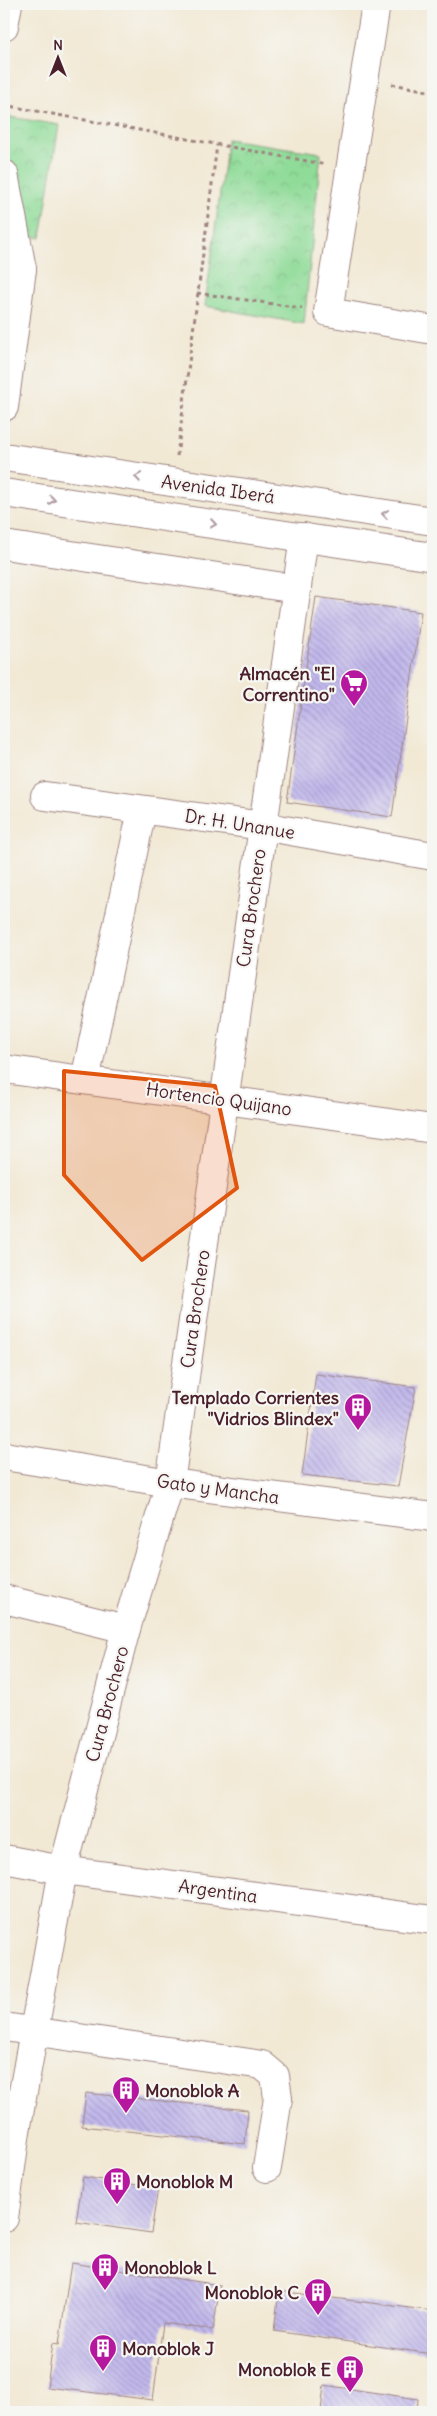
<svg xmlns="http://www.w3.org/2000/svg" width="437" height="2416" font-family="Delius,sans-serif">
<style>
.park{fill:url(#park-crowns);stroke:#6c7d62}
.building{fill:url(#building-back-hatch)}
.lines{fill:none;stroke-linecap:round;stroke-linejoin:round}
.minor-casing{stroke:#9e8480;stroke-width:30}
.major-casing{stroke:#9e8480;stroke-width:30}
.path{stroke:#9e8480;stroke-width:3;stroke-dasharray:4 4;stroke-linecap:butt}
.minor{stroke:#fff;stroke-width:28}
.major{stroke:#fff;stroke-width:28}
.oneway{stroke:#ae9aa0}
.marked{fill:#e0560e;fill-opacity:0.2;stroke:#e0560e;stroke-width:4;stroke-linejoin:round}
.labels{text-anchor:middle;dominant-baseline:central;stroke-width:4.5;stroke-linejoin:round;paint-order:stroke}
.street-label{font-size:18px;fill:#4a1f2b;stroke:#f6f6f2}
.poi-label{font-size:18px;font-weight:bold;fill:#4a1f2b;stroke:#f6f6f2;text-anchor:end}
</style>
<defs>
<pattern id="park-crowns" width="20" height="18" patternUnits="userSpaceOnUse" patternTransform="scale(1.25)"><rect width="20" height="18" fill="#8fdb98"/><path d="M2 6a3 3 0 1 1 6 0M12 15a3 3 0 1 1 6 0" fill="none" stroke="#7dbc83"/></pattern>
<pattern id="building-back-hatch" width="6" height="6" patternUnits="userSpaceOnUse" patternTransform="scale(1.25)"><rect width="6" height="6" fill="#c2b9ed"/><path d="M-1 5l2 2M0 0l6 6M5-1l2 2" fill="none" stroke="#a096c0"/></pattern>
</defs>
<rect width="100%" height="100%" fill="#f6f6f2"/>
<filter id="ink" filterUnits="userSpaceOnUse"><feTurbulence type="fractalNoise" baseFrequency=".02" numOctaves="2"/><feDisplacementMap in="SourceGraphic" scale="10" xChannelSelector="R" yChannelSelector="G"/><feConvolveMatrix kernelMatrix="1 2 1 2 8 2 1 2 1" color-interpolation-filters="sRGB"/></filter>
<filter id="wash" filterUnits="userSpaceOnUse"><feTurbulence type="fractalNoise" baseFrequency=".0096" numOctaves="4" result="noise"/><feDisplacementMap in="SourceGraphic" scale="20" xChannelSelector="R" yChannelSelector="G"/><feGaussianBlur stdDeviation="1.12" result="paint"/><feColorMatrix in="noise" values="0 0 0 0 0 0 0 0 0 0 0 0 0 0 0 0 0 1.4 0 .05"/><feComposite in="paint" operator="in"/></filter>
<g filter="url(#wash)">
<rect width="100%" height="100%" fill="#f2e9d5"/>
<g class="park">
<polygon points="4,116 59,125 41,238 4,231"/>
<polygon points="227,139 321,153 304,324 205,306"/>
</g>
<g id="blocks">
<g class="building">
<polygon points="316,597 421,612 392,817 287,802"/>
<polygon points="316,1374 416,1387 398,1486 302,1475"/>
<polygon points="86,2093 248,2110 245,2144 82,2126"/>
<polygon points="83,2177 158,2188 151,2233 76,2222"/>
<polygon points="71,2263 220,2285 213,2330 163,2323 153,2400 47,2387 53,2343 59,2344"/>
<polygon points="279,2291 433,2311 432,2354 274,2331"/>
<polygon points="324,2385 418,2399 417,2412 321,2412"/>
</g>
</g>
</g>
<g filter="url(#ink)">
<use href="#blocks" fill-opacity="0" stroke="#9e8480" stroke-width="1"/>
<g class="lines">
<g class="minor-casing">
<g id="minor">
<polyline points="376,4 328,312 433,330"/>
<polyline points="4,26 8,4"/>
<polyline points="4,174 22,269"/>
<polyline points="4,266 22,269 4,407"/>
<polyline points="4,545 297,589"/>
<polyline points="45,796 262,826 433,856"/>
<polyline points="4,1069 433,1129"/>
<polyline points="85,1080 142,810"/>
<polyline points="4,1456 170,1483 433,1517"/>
<polyline points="4,1599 126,1629"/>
<polyline points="4,1859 63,1870 433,1920"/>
<polyline points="4,2027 262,2065 275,2076 278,2098 267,2168"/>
<polyline points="4,2218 16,2131 63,1870 126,1629 170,1483 304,537"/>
</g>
</g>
<g class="major-casing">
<g id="major">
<polyline points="4,457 433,521"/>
<polyline points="4,493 433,557"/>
</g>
</g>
<g class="path">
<polyline points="392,84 433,92"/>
<polyline points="4,105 323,164"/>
<polyline points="197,293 302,308"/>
<polyline points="177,456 217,145"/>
</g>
<use href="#minor" class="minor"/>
<use href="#major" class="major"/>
</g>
<defs><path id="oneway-chevron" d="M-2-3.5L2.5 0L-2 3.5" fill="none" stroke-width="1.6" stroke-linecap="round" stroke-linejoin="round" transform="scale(1.25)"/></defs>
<g class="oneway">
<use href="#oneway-chevron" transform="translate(138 477) rotate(-171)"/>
<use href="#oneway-chevron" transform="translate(52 500) rotate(8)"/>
<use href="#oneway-chevron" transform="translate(385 514) rotate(-172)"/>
<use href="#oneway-chevron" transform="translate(213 524) rotate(8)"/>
</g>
</g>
<path class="marked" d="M64 1071 215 1086 237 1188 142 1260 64 1175Z"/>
<defs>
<g id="supermarket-pin" transform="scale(1.4375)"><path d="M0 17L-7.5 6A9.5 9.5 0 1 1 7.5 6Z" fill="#b5179e" stroke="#f6f6f2"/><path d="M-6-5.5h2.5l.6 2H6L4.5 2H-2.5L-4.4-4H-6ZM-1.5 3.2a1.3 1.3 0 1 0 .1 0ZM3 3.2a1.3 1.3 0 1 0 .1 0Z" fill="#fff"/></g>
<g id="building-pin" transform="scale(1.4375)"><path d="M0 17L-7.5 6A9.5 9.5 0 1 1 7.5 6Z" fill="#b5179e" stroke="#f6f6f2"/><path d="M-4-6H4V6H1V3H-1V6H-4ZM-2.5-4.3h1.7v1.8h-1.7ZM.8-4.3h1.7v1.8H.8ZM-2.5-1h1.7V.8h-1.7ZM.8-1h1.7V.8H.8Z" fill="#fff"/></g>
</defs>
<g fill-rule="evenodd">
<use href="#supermarket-pin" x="354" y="683"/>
<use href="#building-pin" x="358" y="1407"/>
<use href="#building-pin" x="126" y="2090"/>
<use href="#building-pin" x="117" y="2181"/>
<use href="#building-pin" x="105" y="2267"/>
<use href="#building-pin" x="318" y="2292"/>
<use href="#building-pin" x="103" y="2348"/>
<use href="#building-pin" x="350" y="2369"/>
</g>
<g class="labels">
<g class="street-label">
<text transform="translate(218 489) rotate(8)">Avenida Iberá</text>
<text transform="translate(240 824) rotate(9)">Dr. H. Unanue</text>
<text transform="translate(251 908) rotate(-82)">Cura Brochero</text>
<text transform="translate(219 1099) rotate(8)">Hortencio Quijano</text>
<text transform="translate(195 1309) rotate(-82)">Cura Brochero</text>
<text transform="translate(218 1489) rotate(8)">Gato y Mancha</text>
<text transform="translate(107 1704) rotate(-75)">Cura Brochero</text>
<text transform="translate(218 1891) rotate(8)">Argentina</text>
</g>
<g class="poi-label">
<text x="335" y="673">Almacén "El<tspan x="335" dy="21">Correntino"</tspan></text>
<text x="339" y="1397">Templado Corrientes<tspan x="339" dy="21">"Vidrios Blindex"</tspan></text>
<text x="145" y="2090" text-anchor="start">Monoblok A</text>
<text x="136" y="2181" text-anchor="start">Monoblok M</text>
<text x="124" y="2267" text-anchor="start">Monoblok L</text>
<text x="299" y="2292">Monoblok C</text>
<text x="122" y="2348" text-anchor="start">Monoblok J</text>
<text x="331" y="2369">Monoblok E</text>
</g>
</g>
<rect width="437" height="2416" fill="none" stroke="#f6f6f2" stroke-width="20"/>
<g transform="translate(58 58)" stroke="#f6f6f2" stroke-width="4" paint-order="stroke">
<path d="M0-4L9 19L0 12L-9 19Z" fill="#4a1f2b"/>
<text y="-8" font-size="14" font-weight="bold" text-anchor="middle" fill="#4a1f2b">N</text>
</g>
</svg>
